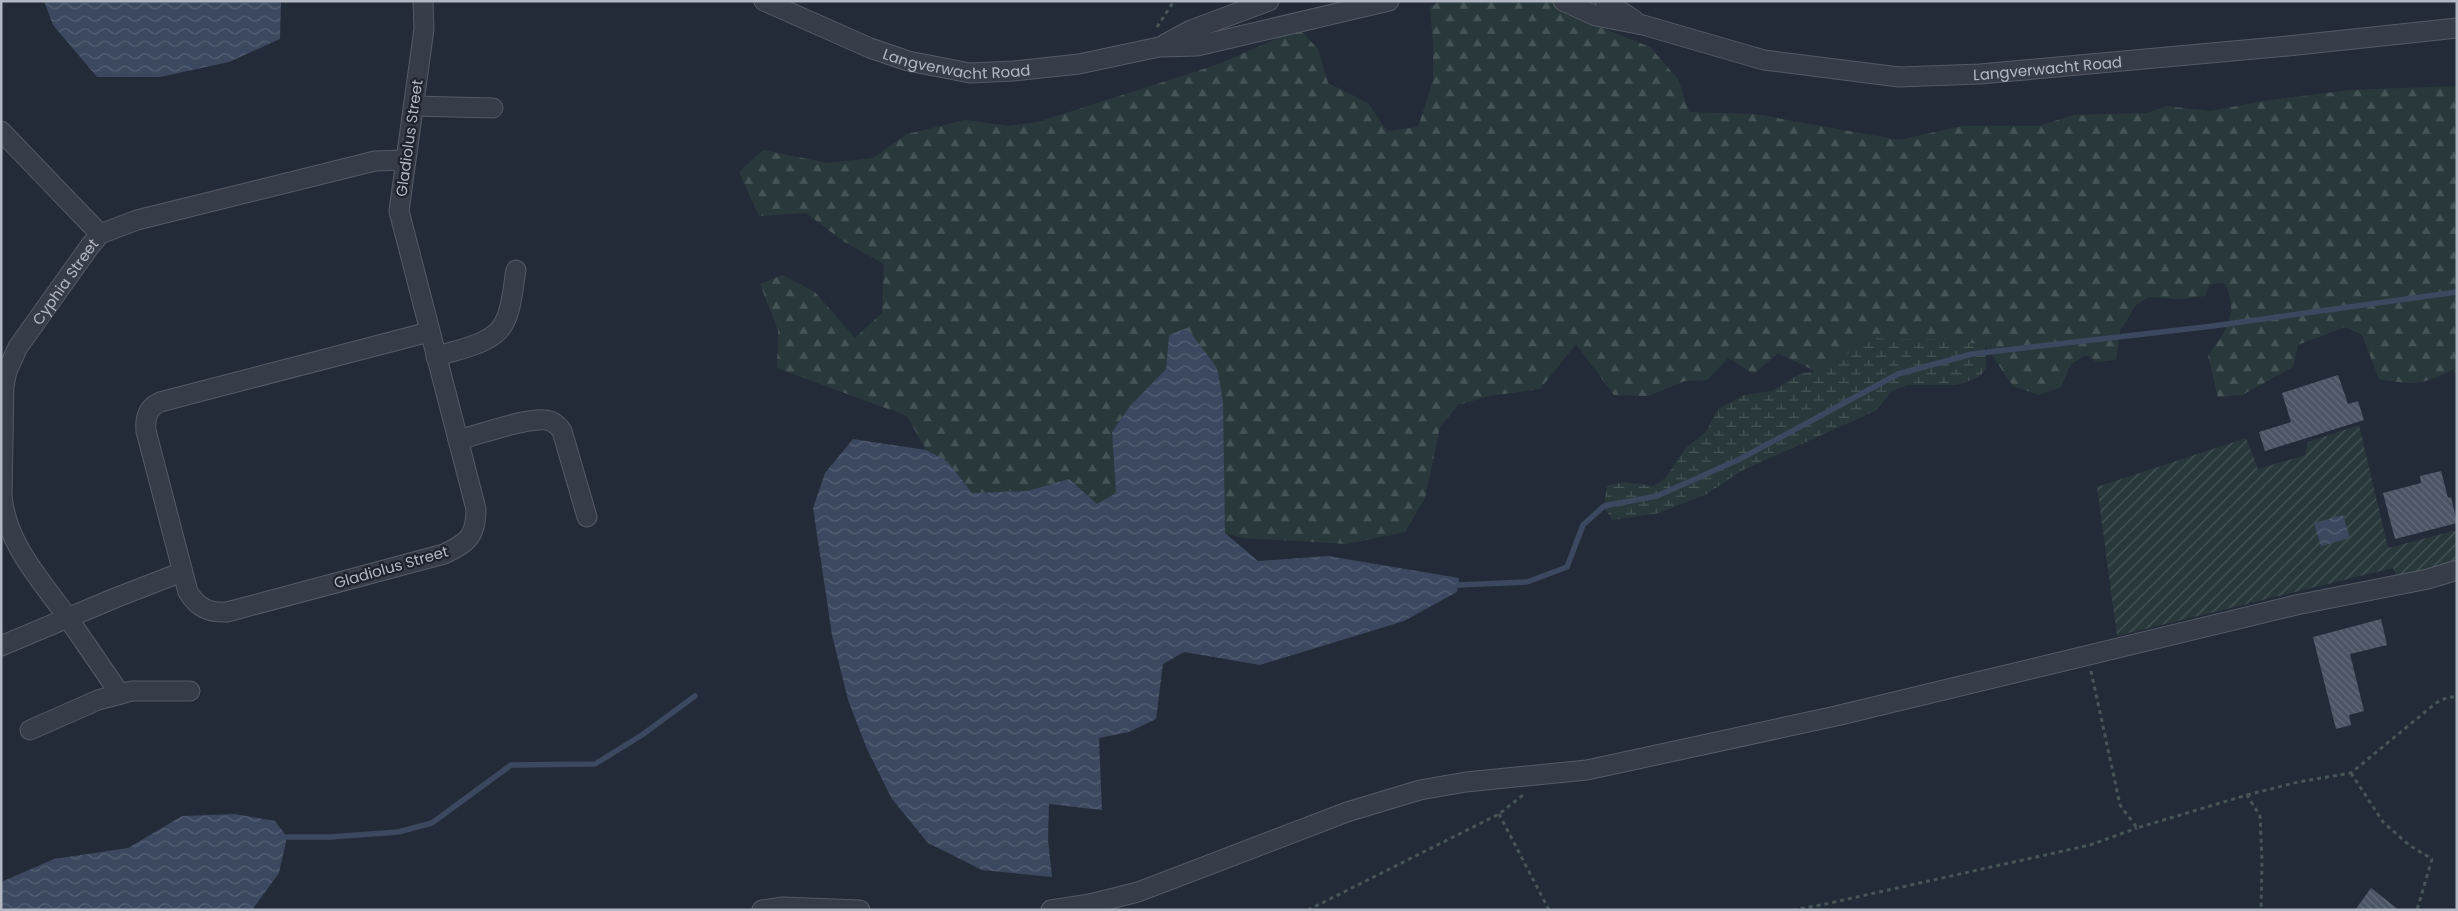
<svg xmlns="http://www.w3.org/2000/svg" width="2458" height="911" font-family="Poppins,sans-serif">
<style>
.forest{fill:url(#forest-firs)}
.wetland{fill:url(#wetland-marsh)}
.garden{fill:url(#garden-furrows)}
.water{fill:url(#water-waves)}
.lines{fill:none;stroke-linecap:round;stroke-linejoin:round}
.stream{stroke:#3b485f;stroke-width:5.5}
.building{fill:url(#building-back-hatch)}
.minor-casing{stroke:#555b66;stroke-width:21}
.path{stroke:#465558;stroke-width:3;stroke-dasharray:4 4;stroke-linecap:butt}
.minor{stroke:#373d48;stroke-width:19}
.labels{text-anchor:middle;dominant-baseline:central;stroke-width:4.5;stroke-linejoin:round;paint-order:stroke}
.street-label{font-size:15px;fill:#b2b8c4;stroke:#1d222d}
</style>
<defs>
<pattern id="forest-firs" width="22" height="20" patternUnits="userSpaceOnUse" patternTransform="scale(1.25)"><rect width="22" height="20" fill="#29393b"/><path d="M5 1l3.5 6h-7zM16 11l3.5 6h-7z" fill="#465456"/></pattern>
<pattern id="wetland-marsh" width="20" height="14" patternUnits="userSpaceOnUse" patternTransform="scale(1.25)"><rect width="20" height="14" fill="#29393b"/><path d="M1 5h8M5 5V1M11 12h8M15 12V8" fill="none" stroke="#465456"/></pattern>
<pattern id="garden-furrows" width="10" height="10" patternUnits="userSpaceOnUse" patternTransform="scale(1.25)"><rect width="10" height="10" fill="#29393b"/><path d="M-1 1l2-2M0 10L10 0M9 11l2-2" fill="none" stroke="#465456"/></pattern>
<pattern id="water-waves" width="16" height="10" patternUnits="userSpaceOnUse" patternTransform="scale(1.25)"><rect width="16" height="10" fill="#3b485f"/><path d="M0 5q4-4 8 0t8 0" fill="none" stroke="#556074"/></pattern>
<pattern id="building-back-hatch" width="6" height="6" patternUnits="userSpaceOnUse" patternTransform="scale(1.25)"><rect width="6" height="6" fill="#4c5563"/><path d="M-1 5l2 2M0 0l6 6M5-1l2 2" fill="none" stroke="#636b78"/></pattern>
</defs>
<rect width="100%" height="100%" fill="#242b38"/>
<path class="forest" d="M1439 1H1551L1597 26 1650 47 1678 79 1689 112 1755 114 1899 140 1962 126H2039L2073 115 2147 113 2166 106 2210 111 2270 100 2350 90 2457 86V379L2453 369C2422 386 2413 385 2379 379L2362 335 2345 327 2298 345 2293 367 2242 395 2218 397 2208 356C2225 332 2241 312 2224 283L2210 284 2205 296 2179 299 2149 297 2136 305 2120 331 2116 360 2097 362 2086 355 2071 364 2061 387 2039 395 2013 386 1985 345 1938 339H1884L1865 334 1845 358 1815 371 1778 353 1754 374 1728 358 1707 380 1685 381 1648 396 1614 395 1576 344 1540 389 1489 396 1458 405 1440 427 1425 498 1405 532 1347 544 1243 538 1225 533 1223 481 1169 335 1166 369 1130 406 1112 432 1116 493 1097 505 1069 479 1027 491 972 493 947 461 926 450 907 416 777 368 778 330 760 284 782 275 815 292 855 338 882 313 884 264 843 241 806 213 759 216 739 172 763 150 828 163 873 158 907 134 966 120 1010 126 1038 122 1216 65 1299 29 1318 49 1328 83 1368 103 1387 131 1418 127 1433 81V40L1430 8Z"/>
<polygon class="wetland" points="1865,334 1884,339 1938,339 1985,345 1986,369 1979,377 1957,385 1907,385 1892,391 1875,411 1741,471 1707,494 1659,513 1612,520 1604,506 1607,486 1624,482 1654,486 1665,478 1687,447 1706,432 1718,409 1744,395 1772,391 1800,374 1815,371 1844,358"/>
<polygon class="garden" points="2359,425 2388,548 2457,530 2457,564 2397,579 2393,568 2117,636 2097,487 2246,438 2258,469 2305,455 2308,442"/>
<g class="water">
<polygon points="44,1 281,1 280,39 229,62 160,77 97,77 53,25"/>
<polygon points="1187,328 1217,368 1223,401 1225,533 1258,561 1328,556 1459,578 1457,592 1404,621 1260,665 1184,652 1163,664 1156,719 1129,732 1099,738 1102,810 1049,804 1048,840 1052,877 982,870 928,843 892,799 867,749 848,700 832,635 813,508 825,473 853,439 926,450 947,461 972,493 1027,491 1069,479 1097,504 1116,493 1112,432 1130,406 1166,369 1169,335"/>
<polygon points="2343,515 2350,538 2321,546 2314,523"/>
<polygon points="235,814 275,821 287,837 279,873 252,910 1,910 1,882 54,859 128,848 182,816"/>
</g>
<g class="lines">
<g class="stream">
<polyline points="1458,585 1527,582 1567,567 1583,525 1604,506 1657,496 1740,459 1898,374 1972,354 2213,326 2457,292"/>
<polyline points="287,837 330,837 398,832 432,823 511,765 595,764 642,735 695,696"/>
</g>
</g>
<g class="building">
<polygon points="2338,375 2348,404 2358,401 2364,420 2265,451 2259,432 2291,422 2282,393"/>
<polygon points="2441,471 2448,498 2451,497 2457,523 2395,539 2383,493 2421,483 2420,476"/>
<polygon points="2381,619 2387,645 2350,654 2364,711 2349,715 2351,725 2336,729 2313,637"/>
<polygon points="2371,888 2399,910 2355,910"/>
</g>
<g class="lines">
<g class="minor-casing">
<g id="minor">
<path d="M423 1 424 29 399 211 476 509C476 537 467 543 444 554L227 612C209 613 198 608 188 592L146 431C145 418 147 408 160 402L429 332"/>
<path id="s1" d="M764 1 870 48 908 61 970 73 1014 71 1079 64 1159 47 1197 46 1389 1"/>
<path id="s2" d="M1563 1 1596 16 1643 25 1764 60 1899 77 1980 74 2288 46 2457 28"/>
<polyline points="1605,1 1634,20"/>
<polyline points="1165,44 1191,30 1269,1"/>
<polyline points="413,106 493,108"/>
<polyline points="1,131 100,234"/>
<path d="M436 357C457 349 493 345 504 323 512 309 513 286 516 270"/>
<path d="M458 440C478 435 527 417 546 420 554 421 558 425 562 431L587 517"/>
<polyline points="1,646 115,598 182,572"/>
<path id="s3" d="M120 694C103 669 85 643 68 618 41 580 6 544 2 495L4 386 7 371 18 347 90 246 100 234 137 220 375 161 405 160"/>
<polyline points="30,730 98,700 132,691 190,691"/>
<polyline points="762,910 783,907 860,910"/>
<polyline points="1051,910 1090,904 1138,892 1347,812 1420,790 1466,782 1587,770 1836,716 2296,605 2428,579 2457,570"/>
</g>
</g>
<g class="path">
<polyline points="1157,27 1174,1"/>
<polyline points="2091,671 2120,805 2137,828 2247,795 2260,816 2262,860 2261,910"/>
<polyline points="2351,773 2383,822 2409,845 2432,859 2417,910"/>
<polyline points="2247,795 2298,782 2351,773 2436,703 2448,697 2457,697"/>
<polyline points="1499,814 1549,910"/>
<polyline points="1308,910 1499,814 1523,795"/>
<polyline points="1793,910 1821,905 2090,845 2137,828"/>
</g>
<use href="#minor" class="minor"/>
</g>
<g class="labels">
<g class="street-label">
<text stroke="none"><textPath href="#s1" startOffset="205">Langverwacht Road</textPath></text>
<text stroke="none"><textPath href="#s2" startOffset="495">Langverwacht Road</textPath></text>
<text transform="translate(409 138) rotate(-82)">Gladiolus Street</text>
<text stroke="none"><textPath href="#s3" startOffset="465">Cyphia Street</textPath></text>
<text transform="translate(391 567) rotate(-16)">Gladiolus Street</text>
</g>
</g>
<rect width="2458" height="911" fill="none" stroke="#b2b8c4" stroke-width="5"/>
</svg>
